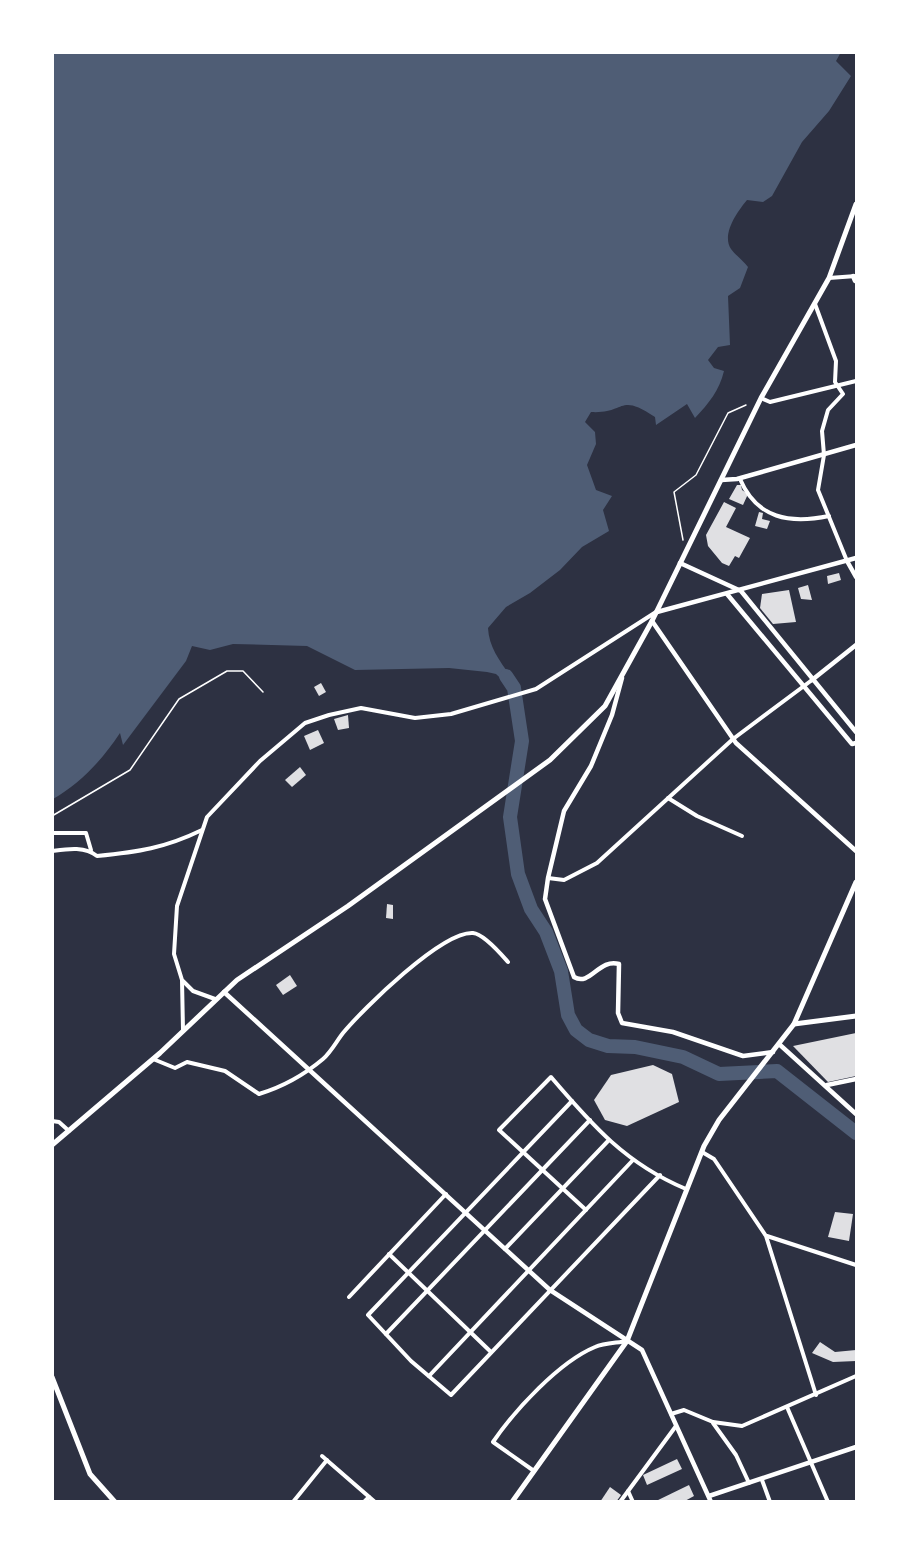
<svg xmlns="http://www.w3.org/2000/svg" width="909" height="1554" font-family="'Titillium Web',sans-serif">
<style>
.water{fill:#4f5d75}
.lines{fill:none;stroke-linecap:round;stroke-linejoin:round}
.river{stroke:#4f5d75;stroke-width:14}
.building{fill:#e0e0e3}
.path{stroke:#fff;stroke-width:1.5}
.minor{stroke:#fff;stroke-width:4}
.tertiary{stroke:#fff;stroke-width:4.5}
.secondary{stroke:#fff;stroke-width:5}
</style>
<rect width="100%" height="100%" fill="#2d3142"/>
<path class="water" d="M53 52H841L836 61 851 76 829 111 802 142 772 196 763 202 747 200C738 211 721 234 731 249 736 256 743 260 748 267L740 288 728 296 730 345 718 347 708 360 714 368 724 371C719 391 709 403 695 418L687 404 656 425 655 417C618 392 626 414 591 412L585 422 595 432 596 444 587 465 596 490 612 496 603 510 609 531 582 547 560 570 530 593 506 607 488 628C489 651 506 669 519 687L514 691 496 674 487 672 449 668 355 670 307 646 233 644 210 650 192 646 186 661 123 745 120 733C102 760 81 783 53 799Z"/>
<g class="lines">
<polyline class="river" points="506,676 514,688 522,741 510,817 518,874 531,909 546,932 561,971 568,1015 576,1030 589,1040 608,1046 635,1047 683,1057 719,1074 777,1071 856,1133"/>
</g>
<g class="building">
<polygon points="737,485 741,485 742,490 748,494 743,505 729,499"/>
<polygon points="724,502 736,508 726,527 750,538 739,558 735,556 729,566 722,563 708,546 706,535"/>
<polygon points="759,512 763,513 762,519 770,521 767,529 755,526"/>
<polygon points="839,573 841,580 828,584 827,576"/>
<polygon points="808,585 812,600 801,599 798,588"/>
<polygon points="789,590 796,622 773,624 760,608 762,594"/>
<polygon points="321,683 326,692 319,696 314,687"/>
<polygon points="348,715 349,728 338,730 334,719"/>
<polygon points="318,730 324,743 310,750 304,736"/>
<polygon points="300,767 306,775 292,787 285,780"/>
<polygon points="387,904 393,905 393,919 386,918"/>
<polygon points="290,975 297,986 283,995 276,985"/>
<polygon points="856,1033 856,1076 828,1082 793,1046"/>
<polygon points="653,1065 672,1074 679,1102 627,1126 605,1120 594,1100 611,1075"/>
<polygon points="835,1212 853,1214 849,1241 828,1237"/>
<polygon points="820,1342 835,1352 856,1350 856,1361 833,1362 812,1353"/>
<polygon points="677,1459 682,1469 647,1485 643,1475"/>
<polygon points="689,1485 694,1496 683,1502 654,1502"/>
<polygon points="610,1487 621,1495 616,1502 600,1502"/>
</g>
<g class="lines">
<g class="path">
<polyline points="683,540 674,492 696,475 728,413 746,405"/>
<polyline points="52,816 130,770 179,699 227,671 243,671 263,692"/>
</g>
<g class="minor">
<polyline points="829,278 856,276"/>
<polyline points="815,304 836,361 835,382 843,394 828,410 822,431 824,455 818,490 847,561"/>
<polyline points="761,398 770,402 856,381"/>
<path d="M740 479C757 519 790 524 829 516"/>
<polyline points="668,798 697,816 742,836"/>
<polyline points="52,833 86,833 91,850"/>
<path d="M52 851C67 849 85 846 97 856 138 852 165 848 202 830"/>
<polyline points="548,878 564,880 597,863 733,739 812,680"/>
<polyline points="183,981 193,991 215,999"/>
<polyline points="183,1030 182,980 174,954 177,906 207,817 260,761 305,723 329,715 361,708 415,718 451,714 536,689 656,612"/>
<path d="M153 1059 175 1068 187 1062 225 1071 259 1094C282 1087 304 1075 323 1059 331 1052 336 1042 343 1033 363 1009 442 931 473 933 484 934 501 954 508 962"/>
<polyline points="572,1101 368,1315 411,1361 451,1395 660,1175"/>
<polyline points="52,1121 59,1122 69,1131"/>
<polyline points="702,1152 714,1159 766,1236 816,1395"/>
<path d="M586 1210 499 1130 551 1077C592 1125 626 1164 686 1189"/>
<polyline points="767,1236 856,1265"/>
<polyline points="505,1249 608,1141"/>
<polyline points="389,1254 491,1352"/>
<polyline points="349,1297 446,1194"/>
<polyline points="386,1334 590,1120"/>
<polyline points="429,1376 633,1160"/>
<polyline points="787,1407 828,1502"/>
<polyline points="671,1414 684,1410 713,1422 742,1426 856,1376"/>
<polyline points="713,1423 736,1455 749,1483"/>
<polyline points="322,1456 375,1502"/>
<path d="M534 1471 493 1442C515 1410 559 1362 595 1347 604 1343 617 1343 627 1341"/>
<polyline points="762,1480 770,1502"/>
<polyline points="628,1491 633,1502"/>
<polyline points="293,1502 327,1460"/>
<polyline points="364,1502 369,1497"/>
<polyline points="620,1502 676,1426"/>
</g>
<g class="tertiary">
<polyline points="853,276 855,281"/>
<polyline points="721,480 737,479 856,445"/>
<polyline points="847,561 856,577"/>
<polyline points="680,563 741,591 856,732"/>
<polyline points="727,594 852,744 856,743"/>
<polyline points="657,612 856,558"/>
<polyline points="652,621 736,743 856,851"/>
<path d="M622 678 612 715 591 766 564 811 548 878 545 899 574 977C590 987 599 958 619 964L618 1013 622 1023 673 1032 743 1056 773 1052"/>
<polyline points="812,680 856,645"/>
<polyline points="224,992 550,1290 642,1350 711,1502"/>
<polyline points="779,1044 856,1114"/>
<polyline points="827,1085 856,1079"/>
<polyline points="709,1496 856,1447"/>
</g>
<g class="secondary">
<polyline points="794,1024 856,1016"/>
<polyline points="52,1145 160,1053 237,980 348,906 550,760 605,706 652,621 761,398 829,278 856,204"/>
<polyline points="52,1377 90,1474 115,1502"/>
<polyline points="512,1502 627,1341 704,1146 719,1120 794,1024 856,882"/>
</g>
</g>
<rect width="909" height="1554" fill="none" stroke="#ffffff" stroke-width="108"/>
</svg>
